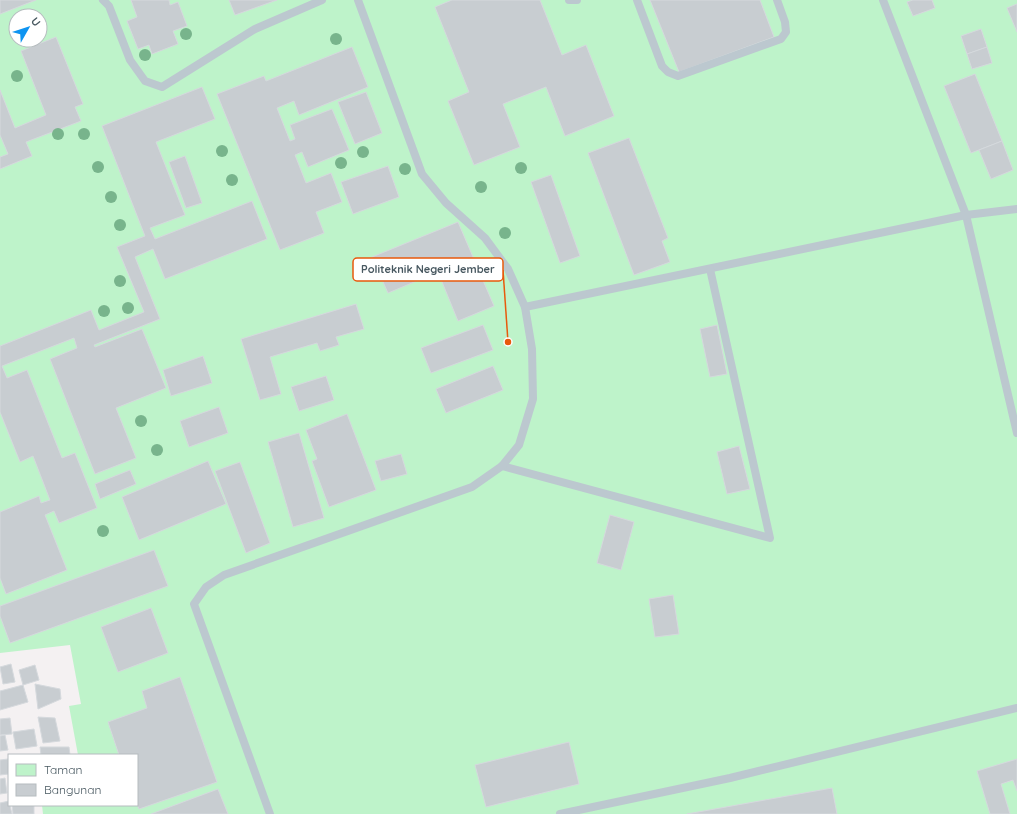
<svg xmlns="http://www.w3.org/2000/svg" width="1017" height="814" font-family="Quicksand,sans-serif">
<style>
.green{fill:#bef3ca;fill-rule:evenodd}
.building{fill:#c8cdd1;stroke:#d5d9dd}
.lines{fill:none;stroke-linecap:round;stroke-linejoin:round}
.lane{stroke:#bcc8cf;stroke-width:8}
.tree{fill:#78b48c}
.leader{fill:none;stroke:#e8590c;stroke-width:1.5}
.callout-dot{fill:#e8590c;stroke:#fff;stroke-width:1.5}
.callout{fill:#fff;stroke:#e8590c;stroke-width:1.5}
.callout-label{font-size:11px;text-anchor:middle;font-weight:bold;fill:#485860}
</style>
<rect width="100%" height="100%" fill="#f4f1f2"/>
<path class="green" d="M0 0H1017V814H43L42 805H137V755H78L69 706 81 704 70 645 0 653ZM16 16H40V40H16Z"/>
<g class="building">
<polygon points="0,0 36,0 0,14"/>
<polygon points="131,0 169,0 170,5 178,2 187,26 173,31 178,44 152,54 149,45 138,49 127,21 137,17"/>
<polygon points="229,0 277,0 235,15"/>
<polygon points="452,0 540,0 562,55 586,45 614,116 565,136 546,87 503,104 520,147 474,165 448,101 469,92 435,7"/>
<polygon points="650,0 760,0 774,37 679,72"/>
<polygon points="913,0 932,0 935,8 913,16 907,2"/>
<polygon points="1017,4 1017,32 1007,8"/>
<polygon points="981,29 987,47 967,54 961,36"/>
<polygon points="56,37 83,104 75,107 81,121 26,142 32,156 0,169 0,157 8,154 0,135 0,90 15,128 46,115 21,51"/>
<polygon points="352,47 368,87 299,115 294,101 277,108 290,141 295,139 290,125 332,109 349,150 308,167 302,152 295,155 306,183 331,173 342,202 316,212 324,233 280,250 217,94 264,76 266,81"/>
<polygon points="987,47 992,63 972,69 967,54"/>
<polygon points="975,74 1002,141 971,153 944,86"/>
<polygon points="202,87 215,119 156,142 185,215 150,228 155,239 252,201 267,239 165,279 153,249 135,257 160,319 94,345 95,347 142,329 166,388 116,408 136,458 95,474 50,359 77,348 74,338 2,366 7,378 27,370 62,458 75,453 97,508 59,523 54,511 45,515 67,570 6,594 0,578 0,512 39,496 41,503 50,500 33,456 20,462 0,412 0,346 91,310 99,330 144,312 117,247 145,236 102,126"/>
<polygon points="366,92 382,133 355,144 338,102"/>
<polygon points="629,138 668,238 662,241 670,262 634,275 588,153"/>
<polygon points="1002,141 1013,170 991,179 979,150"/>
<polygon points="185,156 202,203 186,208 169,162"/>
<polygon points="388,166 399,197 353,214 341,182"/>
<polygon points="551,175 580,256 560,263 531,182"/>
<polygon points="458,222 494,306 458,321 438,272 388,293 372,257"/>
<polygon points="356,304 364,329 336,337 339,345 320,351 317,343 270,357 281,394 260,400 241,339"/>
<polygon points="483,325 493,350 431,373 421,348"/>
<polygon points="717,325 727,374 710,377 700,329"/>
<polygon points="203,356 212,383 171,396 163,370"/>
<polygon points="493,366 503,390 446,413 436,389"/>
<polygon points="326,376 334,400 299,411 291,387"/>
<polygon points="219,407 228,433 189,447 180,421"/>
<polygon points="347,414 376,490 329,507 312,461 317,459 306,430"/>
<polygon points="299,433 324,518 293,527 268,442"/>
<polygon points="739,446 750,489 727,494 717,452"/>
<polygon points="401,454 407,474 381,481 375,461"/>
<polygon points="208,461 226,504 139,540 122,497"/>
<polygon points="240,462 270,543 246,553 215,471"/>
<polygon points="130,470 136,484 100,499 95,484"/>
<polygon points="610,515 634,522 621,570 597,563"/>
<polygon points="154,550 168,586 10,643 0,616 0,606"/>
<polygon points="673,595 679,634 655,637 649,599"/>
<polygon points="151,608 168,653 118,672 101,627"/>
<polygon points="11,664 15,682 3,684 0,667"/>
<polygon points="35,665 39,680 23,685 19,670"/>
<polygon points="180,677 217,782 139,809 137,804 137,755 119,755 108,722 147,708 142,691"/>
<polygon points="35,684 60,689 61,699 38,709"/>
<polygon points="23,685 28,702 0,710 0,691"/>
<polygon points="38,717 55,718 60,741 43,743"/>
<polygon points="10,718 12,734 0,735 0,719"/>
<polygon points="34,729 37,746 16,749 13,732"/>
<polygon points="5,735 8,750 0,751 0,736"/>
<polygon points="569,742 579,784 486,807 475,765"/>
<polygon points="40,747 69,747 70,755 41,755"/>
<polygon points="8,759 9,774 0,775 0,760"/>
<polygon points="1017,759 1017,791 1013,780 1001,784 1010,814 990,814 977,771"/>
<polygon points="5,778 7,793 0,794 0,779"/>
<polygon points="832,788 837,814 687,814"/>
<polygon points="218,789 228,814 151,814"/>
<polygon points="9,801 12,814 0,814 0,803"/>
<polygon points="12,805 34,805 34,814 13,814"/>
</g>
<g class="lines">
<g class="lane">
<polyline points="103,0 109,6 130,60 145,81 162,87 255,29 322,0"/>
<polyline points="569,0 577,0"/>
<polyline points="637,0 662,66 668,72 678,76 781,39 786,32 785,22 777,0"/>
<polyline points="883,0 966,215 1017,433"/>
<polyline points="525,307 966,215 1017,209"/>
<polyline points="502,466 770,538 710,269"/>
<polyline points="270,814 194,604 206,587 224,575 472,487 502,466 519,445 533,399 532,349 525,307 508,269 485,238 446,203 422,174 358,0"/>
<polyline points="560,814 730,778 1017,708"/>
</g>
</g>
<g class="tree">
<circle cx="186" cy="34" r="6"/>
<circle cx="336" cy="39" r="6"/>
<circle cx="145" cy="55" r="6"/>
<circle cx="17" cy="76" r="6"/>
<circle cx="58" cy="134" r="6"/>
<circle cx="84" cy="134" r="6"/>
<circle cx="222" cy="151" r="6"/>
<circle cx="363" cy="152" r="6"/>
<circle cx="341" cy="163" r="6"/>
<circle cx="98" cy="167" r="6"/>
<circle cx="521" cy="168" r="6"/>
<circle cx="405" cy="169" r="6"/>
<circle cx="232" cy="180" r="6"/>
<circle cx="481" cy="187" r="6"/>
<circle cx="111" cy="197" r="6"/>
<circle cx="120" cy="225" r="6"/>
<circle cx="505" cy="233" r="6"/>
<circle cx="120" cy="281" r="6"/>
<circle cx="128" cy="308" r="6"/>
<circle cx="104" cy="311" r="6"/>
<circle cx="141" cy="421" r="6"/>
<circle cx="157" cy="450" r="6"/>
<circle cx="103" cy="531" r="6"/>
</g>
<path class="leader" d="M508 342L503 270"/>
<circle class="callout-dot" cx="508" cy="342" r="4"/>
<rect class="callout" x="353" y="258" width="150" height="23" rx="4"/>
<g class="callout-label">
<text x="428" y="273">Politeknik Negeri Jember</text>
</g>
<rect x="8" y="754" width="130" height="52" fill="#ffffff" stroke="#b6bcbf"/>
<rect x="16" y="764" width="20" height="12" fill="#bef3ca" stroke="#b6bcbf"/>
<text x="44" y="774" font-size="12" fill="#485860">Taman</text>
<rect x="16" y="784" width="20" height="12" fill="#c8cdd1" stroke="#b6bcbf"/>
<text x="44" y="794" font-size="12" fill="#485860">Bangunan</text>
<g transform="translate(28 28) rotate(51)"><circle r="19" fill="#ffffff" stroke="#b6bcbf"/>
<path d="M0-3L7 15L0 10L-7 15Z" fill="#0e94f1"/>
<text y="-6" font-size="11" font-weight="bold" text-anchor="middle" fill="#485860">U</text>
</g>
</svg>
